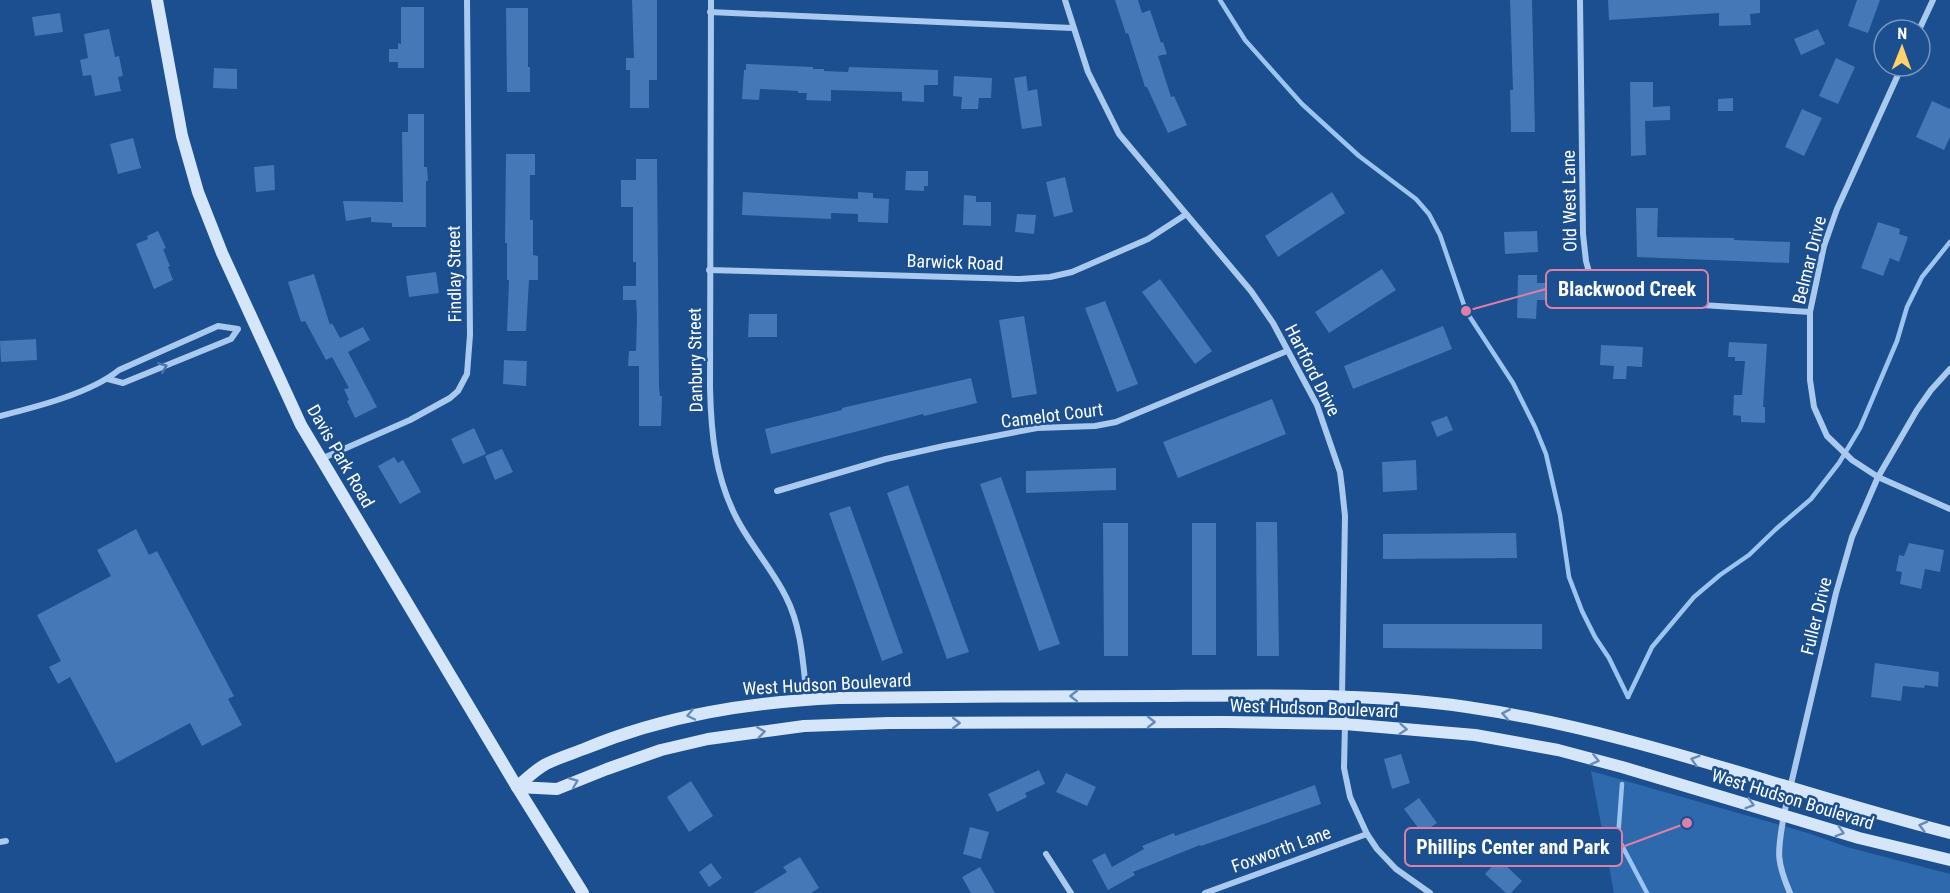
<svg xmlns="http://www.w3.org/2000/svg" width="1950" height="893" font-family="'Roboto Condensed',sans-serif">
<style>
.green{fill:#2e69ad}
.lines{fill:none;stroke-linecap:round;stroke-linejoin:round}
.stream{stroke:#9cc4f0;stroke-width:4.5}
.building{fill:#4478b7}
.minor{stroke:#a9c9ee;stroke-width:6}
.secondary{stroke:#d6e6fa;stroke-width:12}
.oneway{stroke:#4674ac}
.oneway2{stroke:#668bba}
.labels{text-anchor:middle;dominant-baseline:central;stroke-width:5;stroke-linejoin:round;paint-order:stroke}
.street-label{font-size:18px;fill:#fff;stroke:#1b4f8f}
.leader{fill:none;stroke:#dd80a5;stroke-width:2}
.callout-dot{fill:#dd80a5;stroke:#1b4f8f;stroke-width:2}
.callout{fill:#1b4f8f;stroke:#dd80a5;stroke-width:2}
.callout-label{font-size:20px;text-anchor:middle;font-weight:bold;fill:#fff}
</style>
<rect width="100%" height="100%" fill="#1b4f8f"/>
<polygon class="green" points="1591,771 1808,833 1847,847 1950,874 1950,893 1614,893"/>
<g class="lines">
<g class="stream">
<polyline points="1220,0 1245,40 1302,104 1359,156 1416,199 1429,214 1440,235 1466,311 1513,383 1535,427 1546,454 1560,515 1569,577 1582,611 1595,637 1609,658 1628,697"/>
<polyline points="1628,697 1652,647 1694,597 1720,575 1749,555 1776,529 1811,499 1839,463 1860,428 1897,341 1907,307 1922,277 1950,242"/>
<polyline points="1622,784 1618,838 1647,893"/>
</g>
</g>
<g class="building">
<polygon points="632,0 657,0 657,80 649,80 649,108 630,108 630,70 626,70 626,58 634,58"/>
<polygon points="1115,0 1138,0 1142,13 1150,10 1161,43 1163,42 1167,54 1158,56 1171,97 1174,96 1187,125 1168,133 1147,87 1145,87 1128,33 1126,34"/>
<polygon points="1510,0 1532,0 1535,132 1511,132 1510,90 1513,90"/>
<polygon points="1608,0 1760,0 1760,13 1750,14 1751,25 1719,26 1719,13 1609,20"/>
<polygon points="1857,0 1880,0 1868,33 1848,26"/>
<polygon points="401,7 424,7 424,68 398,68 398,62 389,62 389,49 398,49 398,43 401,44"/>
<polygon points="506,8 528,8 528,67 530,67 530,92 507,92"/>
<polygon points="60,13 63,32 35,36 32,17"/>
<polygon points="109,29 115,57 119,56 123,76 118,77 121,91 95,96 91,75 83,76 80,60 88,58 84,34"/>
<polygon points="1818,29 1825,44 1801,55 1794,39"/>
<polygon points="1836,58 1855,67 1838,104 1819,96"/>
<polygon points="746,64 813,67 813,69 824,69 824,71 848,72 849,67 938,70 938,85 924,85 924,102 902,101 902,92 831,90 831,101 806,100 807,93 798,93 798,91 760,89 759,100 742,99 744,70 746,70"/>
<polygon points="214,68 237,69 237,89 213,88"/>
<polygon points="954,76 992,78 991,98 979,98 978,109 961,109 962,97 953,96"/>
<polygon points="1026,76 1028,91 1037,89 1042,126 1022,129 1014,78"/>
<polygon points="1630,82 1653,82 1653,107 1670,106 1670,120 1645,121 1646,155 1631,156"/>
<polygon points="1733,98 1733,111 1718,111 1718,99"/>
<polygon points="1932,101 1950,109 1950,137 1944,150 1916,137"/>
<polygon points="1802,109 1822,118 1804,156 1785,147"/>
<polygon points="408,114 424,114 424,167 427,167 428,181 426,181 426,227 392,227 392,223 371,222 371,217 346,221 343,201 403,202 402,132 408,132"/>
<polygon points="133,138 141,168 118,174 110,144"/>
<polygon points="506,154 535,154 535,175 530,175 530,220 533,220 533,255 538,256 538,280 529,280 526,331 507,331 509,280 507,280 507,243 505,243"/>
<polygon points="636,159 657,159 659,386 660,396 662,396 661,426 639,426 639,366 628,366 629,351 636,351 637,316 636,300 623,300 623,286 636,286 636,262 633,262 633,207 621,207 621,180 636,180"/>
<polygon points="274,165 275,190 256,192 254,167"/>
<polygon points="906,171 928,171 928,186 924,186 924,191 905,190"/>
<polygon points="1065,177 1073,212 1054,217 1046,182"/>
<polygon points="743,192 858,199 858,192 873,193 873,198 889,199 888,223 858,222 858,214 831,213 831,219 742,215"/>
<polygon points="1332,192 1345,213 1278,257 1265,236"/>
<polygon points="964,195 976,196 976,202 991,202 991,226 963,225"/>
<polygon points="1636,208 1658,208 1657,237 1734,238 1734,240 1790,242 1789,263 1637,257"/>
<polygon points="1017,214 1036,215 1034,234 1015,232"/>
<polygon points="1878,222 1900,229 1899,234 1908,237 1899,262 1890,258 1883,276 1861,268"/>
<polygon points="158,231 166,248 163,249 170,266 168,267 173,280 154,289 136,244 148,239 147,236"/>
<polygon points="1537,231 1538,252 1505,254 1504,232"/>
<polygon points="1382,269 1396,290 1329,333 1315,312"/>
<polygon points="436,272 439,293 409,297 406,276"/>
<polygon points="314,274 330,325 332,323 340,338 363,327 370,340 348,352 377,407 355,418 347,401 349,400 344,389 349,388 332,357 326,360 305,321 301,322 288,282"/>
<polygon points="1518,275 1537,275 1537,283 1547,283 1546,300 1537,300 1536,319 1517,318"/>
<polygon points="1160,279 1212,351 1195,364 1142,292"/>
<polygon points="1105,301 1138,384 1117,392 1085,308"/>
<polygon points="749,314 777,314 777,337 748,337"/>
<polygon points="1024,316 1037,394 1012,398 999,320"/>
<polygon points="1443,326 1452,349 1353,389 1344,366"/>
<polygon points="36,339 37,360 1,362 0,341"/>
<polygon points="1729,342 1767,344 1763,407 1765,407 1765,423 1741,422 1741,416 1733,415 1734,395 1742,395 1745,361 1735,361 1735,357 1728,357"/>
<polygon points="1601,345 1643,347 1642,367 1627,366 1626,379 1613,379 1614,366 1600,365"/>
<polygon points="504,360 527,361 526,386 503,384"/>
<polygon points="971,378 977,403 924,416 923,414 771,454 765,429 842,410 842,408"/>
<polygon points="1272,399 1286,434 1178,478 1163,442"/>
<polygon points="1447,416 1453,430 1437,437 1431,422"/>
<polygon points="474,428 486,454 463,464 451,439"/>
<polygon points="502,449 513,472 495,480 485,456"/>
<polygon points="394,457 398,463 403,460 421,492 400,504 378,466"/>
<polygon points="1416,460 1417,490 1383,492 1382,462"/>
<polygon points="1116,468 1116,490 1026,493 1026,471"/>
<polygon points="1001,477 1060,644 1039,651 980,484"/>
<polygon points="908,485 969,652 947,659 887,493"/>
<polygon points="850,506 903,653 882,661 829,513"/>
<polygon points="1256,522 1277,522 1279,656 1257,656"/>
<polygon points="1103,523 1128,523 1128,656 1104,656"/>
<rect x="1192" y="523" width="24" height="132"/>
<polygon points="136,529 149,555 157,551 234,696 228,699 242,725 202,746 190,723 116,763 70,677 58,684 49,667 61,661 37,615 111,576 97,550"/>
<polygon points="1516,533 1517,558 1383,559 1383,534"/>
<polygon points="1909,543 1944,550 1940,572 1925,569 1921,589 1900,584 1902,572 1896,571 1899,555 1904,556"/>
<polygon points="1383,624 1542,624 1542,649 1383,648"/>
<polygon points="1875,663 1939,672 1938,687 1925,685 1924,688 1903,686 1901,701 1871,697"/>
<polygon points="1401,754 1410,783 1392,789 1384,759"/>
<polygon points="1039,770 1045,784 1025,793 1027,797 997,812 988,794"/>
<polygon points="1066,773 1096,787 1087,806 1056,792"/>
<polygon points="691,781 713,816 689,832 667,797"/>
<polygon points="1315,785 1321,804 1201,846 1200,845 1133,872 1135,875 1108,890 1092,860 1105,853 1112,867 1144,849 1142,846 1174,833 1175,836"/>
<polygon points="1419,798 1437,823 1422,833 1404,809"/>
<polygon points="970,827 989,832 981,859 963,854"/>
<polygon points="1455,827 1482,845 1471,861 1444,843"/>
<polygon points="800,857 819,888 811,893 753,893 787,872 783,867"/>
<polygon points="1499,859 1522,881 1511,893 1506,893 1485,874"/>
<polygon points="711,863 722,878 709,887 699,872"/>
<polygon points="980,867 995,893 971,893 962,877"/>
</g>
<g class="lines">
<g class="minor">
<path d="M711 0 710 387C711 433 715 477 737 519 751 546 773 570 786 597 802 628 803 665 807 699"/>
<polyline points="1065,0 1088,72 1119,134 1251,291 1273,323 1317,405 1340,472 1342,488 1345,516 1342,696 1345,724 1344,768 1350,797 1367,834 1377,849 1396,869 1430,893"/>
<polyline points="1580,0 1583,234 1586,261 1592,283 1608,299 1810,312"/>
<polyline points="710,12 1072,28"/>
<polyline points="1919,30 1933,0"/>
<polyline points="1902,66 1837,209 1824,246 1810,312 1810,380 1814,407 1827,436 1852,460 1878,477 1950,509"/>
<polyline points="709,270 1020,279 1050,277 1072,272 1148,239 1185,215"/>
<path d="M0 416C36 407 91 393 119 370L218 326 238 329 231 339 123 383 108 379"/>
<polyline points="321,459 410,420 450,398 458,391 467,374 470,335 467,0"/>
<polyline points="777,491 886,459 944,446 1037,428 1095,426 1116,422 1287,351"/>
<polyline points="0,842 6,841"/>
<polyline points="1046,854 1071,893"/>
<polyline points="1205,893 1367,834"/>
<path d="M1790 893C1775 858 1778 851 1784 814L1836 593 1852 537 1878 477 1917 410 1931 390 1950 369"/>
</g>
<g class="secondary">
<polyline points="157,0 182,136 198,192 222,253 301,425 517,787 583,893"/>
<path d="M517 787C526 779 535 770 546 764 558 758 571 754 584 749 666 715 750 702 838 698 948 697 1057 696 1167 696 1267 695 1368 693 1467 707 1633 731 1789 792 1950 833"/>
<polyline points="517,787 557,789 607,769 661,750 708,739 804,726 889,723 1226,722 1345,724 1475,735 1558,750 1622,767 1859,838 1950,860"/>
</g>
</g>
<defs><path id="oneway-chevron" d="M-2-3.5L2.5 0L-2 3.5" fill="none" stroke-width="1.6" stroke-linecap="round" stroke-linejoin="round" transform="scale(1.5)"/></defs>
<use class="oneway" href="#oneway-chevron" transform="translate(163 367) rotate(-22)"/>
<g class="oneway2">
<use href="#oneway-chevron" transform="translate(1074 696) rotate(180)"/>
<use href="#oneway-chevron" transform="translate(1506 714) rotate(-170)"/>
<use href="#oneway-chevron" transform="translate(691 715) rotate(168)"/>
<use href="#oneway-chevron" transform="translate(1151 722)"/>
<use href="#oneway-chevron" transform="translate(956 723)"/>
<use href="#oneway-chevron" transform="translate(1403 729) rotate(5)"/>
<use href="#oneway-chevron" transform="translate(761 732) rotate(-8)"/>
<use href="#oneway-chevron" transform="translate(1595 760) rotate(14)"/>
<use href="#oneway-chevron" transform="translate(1695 760) rotate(-163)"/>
<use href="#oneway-chevron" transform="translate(574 782) rotate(-22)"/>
<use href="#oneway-chevron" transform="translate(1750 804) rotate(16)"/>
<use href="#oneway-chevron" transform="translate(1923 826) rotate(-165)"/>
<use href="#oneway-chevron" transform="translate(1840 832) rotate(17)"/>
</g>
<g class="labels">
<g class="street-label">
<text transform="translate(1569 201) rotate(-91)">Old West Lane</text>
<text transform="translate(1809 260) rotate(-76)">Belmar Drive</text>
<text transform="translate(955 262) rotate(2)">Barwick Road</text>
<text transform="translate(454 274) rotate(-91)">Findlay Street</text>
<text transform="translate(695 360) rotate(-91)">Danbury Street</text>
<text transform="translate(1313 370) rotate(63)">Hartford Drive</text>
<text transform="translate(1052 415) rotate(-7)">Camelot Court</text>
<text transform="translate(341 456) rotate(60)">Davis Park Road</text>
<text transform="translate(1816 616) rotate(-76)">Fuller Drive</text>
<text transform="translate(827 684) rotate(-3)">West Hudson Boulevard</text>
<text transform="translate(1314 708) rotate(2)">West Hudson Boulevard</text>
<text transform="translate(1793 799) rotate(17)">West Hudson Boulevard</text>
<text transform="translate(1281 849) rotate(-20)">Foxworth Lane</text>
</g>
</g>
<path class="leader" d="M1466 311L1546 289M1687 823L1622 847"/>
<g class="callout-dot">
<circle cx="1466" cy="311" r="6"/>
<circle cx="1687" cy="823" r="6"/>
</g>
<g class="callout">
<rect x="1546" y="270" width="162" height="38" rx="6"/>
<rect x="1405" y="828" width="217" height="38" rx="6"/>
</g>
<g class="callout-label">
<text x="1627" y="296">Blackwood Creek</text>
<text x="1513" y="854">Phillips Center and Park</text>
</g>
<g transform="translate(1902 48) rotate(1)"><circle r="28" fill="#1b4f8f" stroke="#7695bc" stroke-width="1.5"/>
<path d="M0-4.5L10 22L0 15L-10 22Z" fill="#ffd166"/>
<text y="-9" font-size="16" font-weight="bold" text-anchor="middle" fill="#ffffff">N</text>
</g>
</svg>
